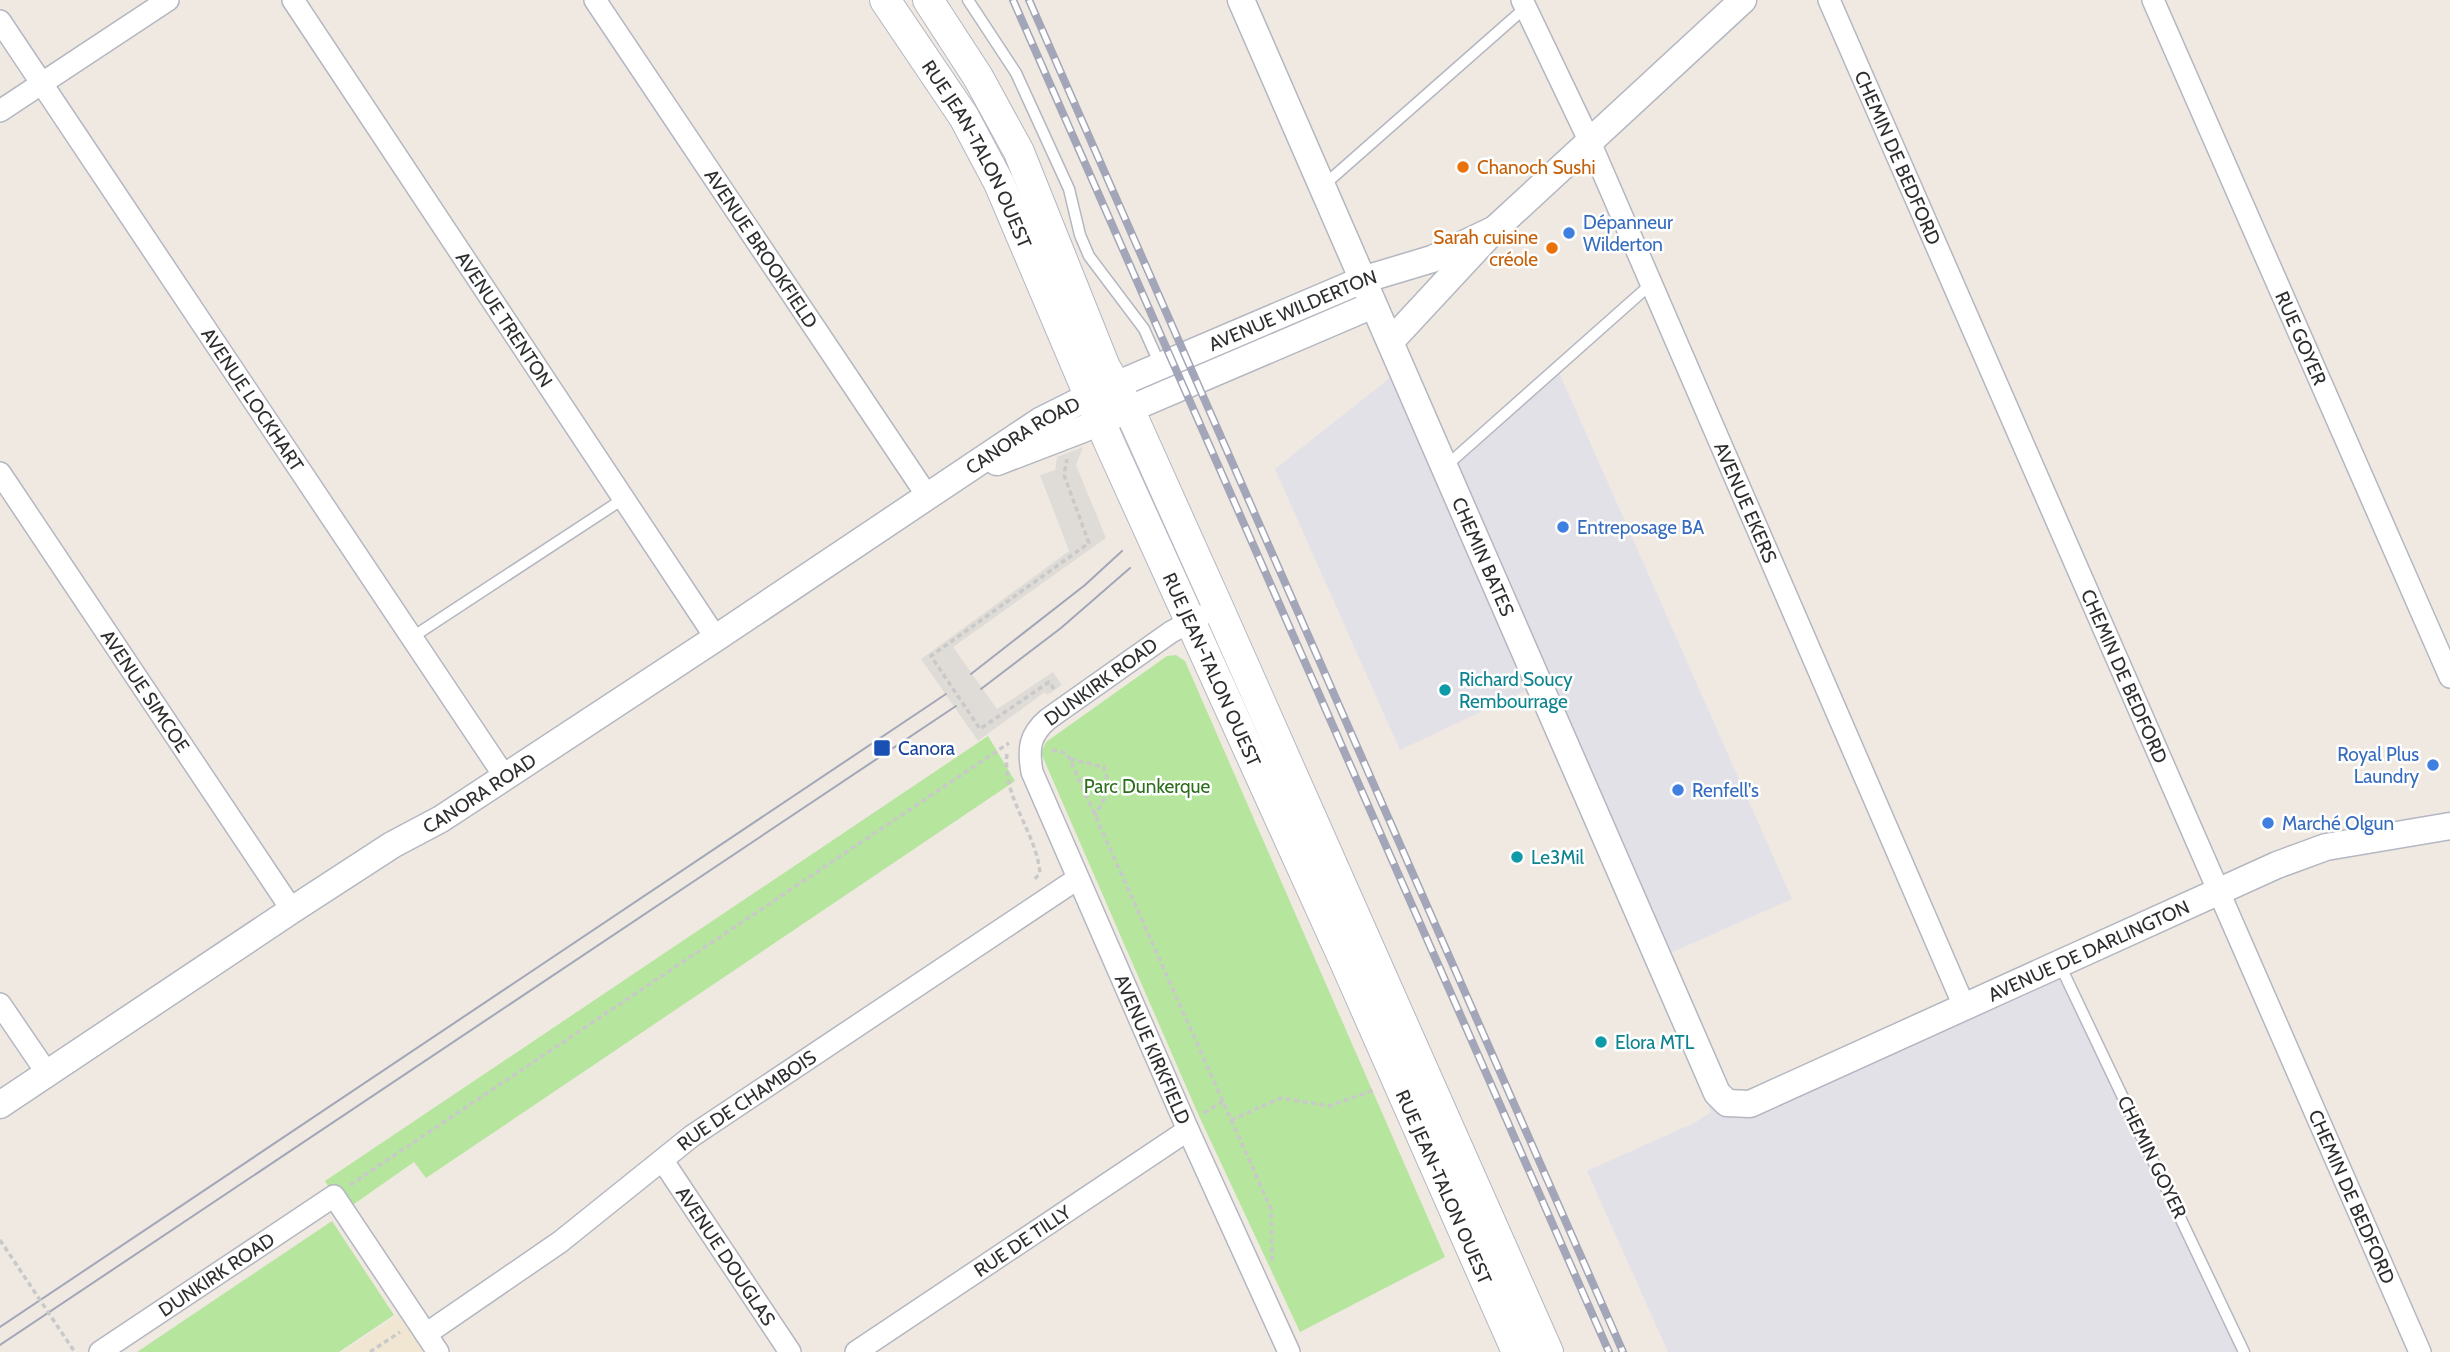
<svg xmlns="http://www.w3.org/2000/svg" width="2450" height="1352" font-family="Cabin,sans-serif">
<style>
.industrial{fill:#e3e1e8}
.education{fill:#f0e6d1}
.green{fill:#b6e59e}
.plaza{fill:#dfdcd8}
.lines{fill:none;stroke-linecap:round;stroke-linejoin:round}
.service-casing{stroke:#b4b7c1;stroke-width:13}
.minor-casing{stroke:#b4b7c1;stroke-width:24}
.tertiary-casing{stroke:#b4b7c1;stroke-width:29}
.secondary-casing{stroke:#b4b7c1;stroke-width:32}
.path{stroke:#c9c9c9;stroke-width:3.5;stroke-dasharray:5 3.5;stroke-linecap:butt}
.service{stroke:#fff;stroke-width:10}
.minor{stroke:#fff;stroke-width:21}
.tertiary{stroke:#fff;stroke-width:26}
.secondary{stroke:#fff;stroke-width:30}
.tram{stroke:#a3a6b8;stroke-width:2}
.rail-casing{stroke:#a3a6b8;stroke-width:8}
.rail{stroke:#fff;stroke-width:5;stroke-dasharray:16;stroke-linecap:butt}
.path-bridge{stroke:#c9c9c9;stroke-width:3.5;stroke-dasharray:5 3.5;stroke-linecap:butt}
.food-dot{fill:#e8710a;stroke:#fff;stroke-width:2.5}
.shop-dot{fill:#3f7fe0;stroke:#fff;stroke-width:2.5}
.culture-dot{fill:#0f9aa8;stroke:#fff;stroke-width:2.5}
.transit-dot{fill:#1a4fb4;stroke:#fff;stroke-width:2.5}
.labels{text-anchor:middle;dominant-baseline:central;stroke-width:5;stroke-linejoin:round;paint-order:stroke}
.street-label{font-size:19px;fill:#2e2e2e;stroke:#fff}
.food-label{font-size:19px;fill:#c56008;stroke:#fff;text-anchor:start}
.shop-label{font-size:19px;fill:#366cbe;stroke:#fff;text-anchor:start}
.culture-label{font-size:19px;fill:#0d838f;stroke:#fff;text-anchor:start}
.transit-label{font-size:19px;fill:#164399;stroke:#fff;text-anchor:start}
.park-label{font-size:19px;fill:#2c6e1b;stroke:#fff}
</style>
<rect width="100%" height="100%" fill="#efe9e1"/>
<polygon class="industrial" points="1554,361 1792,899 1659,958 1727,1103 2058,962 2239,1352 1668,1352 1587,1171 1696,1122 1711,1112 1527,690 1400,750 1275,469 1396,373 1446,466"/>
<polygon class="education" points="403,1312 437,1352 342,1352"/>
<g class="green">
<polygon points="1176,655 1185,661 1445,1257 1300,1332 1199,1116 1041,753 1046,742 1167,656"/>
<polygon points="988,736 1015,781 426,1178 414,1162 344,1211 325,1181"/>
<polygon points="332,1221 394,1315 339,1352 137,1352"/>
</g>
<polygon class="plaza" points="1083,447 1076,465 1106,538 953,647 997,709 1053,672 1062,685 1047,695 1045,692 978,741 921,659 1069,551 1040,475 1055,470 1057,457"/>
<g class="lines">
<g class="service-casing">
<g id="service">
<polyline points="968,0 1016,73 1069,189 1080,235 1089,256 1144,329 1161,367"/>
<polyline points="1324,185 1525,8"/>
<polyline points="1446,466 1651,284"/>
<polyline points="414,636 623,499"/>
<polyline points="2059,963 2244,1352"/>
</g>
</g>
<g class="minor-casing">
<g id="minor">
<path id="s1" d="M293 0 716 638"/>
<path id="s2" d="M595 0 928 497"/>
<path id="s3" d="M1522 0 1589 140 1964 1006"/>
<path id="s4" d="M1829 0 2420 1352"/>
<path id="s5" d="M2153 0 2450 677"/>
<path id="s6" d="M0 21 505 777"/>
<polyline points="0,111 168,0"/>
<path id="s7" d="M0 473 292 910"/>
<path id="s8" d="M1201 616 1171 632 1048 719C1029 735 1028 749 1032 772L1188 1130 1289 1352"/>
<polyline points="0,1004 47,1073"/>
<path id="s9" d="M663 1161 790 1352"/>
<path id="s10" d="M426 1334 560 1242 692 1136 1077 879"/>
<path id="s11" d="M100 1352 334 1196 438 1352"/>
<path id="s12" d="M856 1352 1188 1130"/>
</g>
</g>
<g class="tertiary-casing">
<g id="tertiary">
<path id="s13" d="M1241 0 1717 1093 1727 1103 1750 1104 2277 865 2326 847 2450 826"/>
<polyline points="1391,341 1495,229 1743,0"/>
<polyline points="997,462 1083,429 1373,305"/>
<path id="s14" d="M0 1105 292 910 392 845 441 819 716 638 1040 421 1090 396 1362 280 1432 259 1495 229"/>
</g>
</g>
<g class="secondary-casing">
<g id="secondary">
<path id="s15" d="M885 0 964 117 999 183 1108 440 1345 962 1517 1352"/>
<polyline points="928,0 978,77 1019,152 1105,367 1129,409 1218,607 1548,1352"/>
</g>
</g>
<g class="path">
<polyline points="1054,689 1049,682 980,729 931,656 1089,543 1064,475 1067,459"/>
<polyline points="1052,750 1066,753 1070,759 1271,1209 1272,1261"/>
<path d="M1007 754C1002 798 1036 831 1040 873L1033 881"/>
<polyline points="1070,759 1104,767 1110,788 1095,816"/>
<polyline points="1204,1113 1223,1101"/>
<polyline points="1231,1120 1281,1098 1329,1106 1374,1090"/>
<polyline points="350,1185 1009,743"/>
<polyline points="370,1352 400,1332"/>
</g>
<use href="#service" class="service"/>
<use href="#minor" class="minor"/>
<use href="#tertiary" class="tertiary"/>
<use href="#secondary" class="secondary"/>
<g class="tram">
<polyline points="971,674 1085,585 1122,551"/>
<polyline points="981,689 1061,628 1130,568"/>
<polyline points="0,1327 946,694"/>
<polyline points="0,1345 956,706"/>
</g>
<g class="rail-casing">
<g id="rail">
<polyline points="1013,0 1609,1352"/>
<polyline points="1029,0 1623,1352"/>
</g>
</g>
<use href="#rail" class="rail"/>
<polyline class="path-bridge" points="0,1240 74,1351"/>
</g>
<g class="food-dot">
<circle cx="1463" cy="167" r="7"/>
<circle cx="1552" cy="248" r="7"/>
</g>
<g class="shop-dot">
<circle cx="1569" cy="233" r="7"/>
<circle cx="1563" cy="527" r="7"/>
<circle cx="2433" cy="765" r="7"/>
<circle cx="1678" cy="790" r="7"/>
<circle cx="2268" cy="823" r="7"/>
</g>
<g class="culture-dot">
<circle cx="1445" cy="690" r="7"/>
<circle cx="1517" cy="857" r="7"/>
<circle cx="1601" cy="1042" r="7"/>
</g>
<rect class="transit-dot" x="873" y="739" width="18" height="18" rx="3.5"/>
<g class="labels">
<g class="street-label">
<text stroke="none"><textPath href="#s15" startOffset="180">RUE JEAN-TALON OUEST</textPath></text>
<text stroke="none"><textPath href="#s4" startOffset="172">CHEMIN DE BEDFORD</textPath></text>
<text stroke="none"><textPath href="#s2" startOffset="299">AVENUE BROOKFIELD</textPath></text>
<text stroke="none"><textPath href="#s14" startOffset="1521">AVENUE WILDERTON</textPath></text>
<text stroke="none"><textPath href="#s1" startOffset="383">AVENUE TRENTON</textPath></text>
<text stroke="none"><textPath href="#s5" startOffset="369">RUE GOYER</textPath></text>
<text stroke="none"><textPath href="#s6" startOffset="455">AVENUE LOCKHART</textPath></text>
<text stroke="none"><textPath href="#s14" startOffset="1223">CANORA ROAD</textPath></text>
<text stroke="none"><textPath href="#s3" startOffset="550">AVENUE EKERS</textPath></text>
<text stroke="none"><textPath href="#s13" startOffset="607">CHEMIN BATES</textPath></text>
<text stroke="none"><textPath href="#s15" startOffset="747">RUE JEAN-TALON OUEST</textPath></text>
<text stroke="none"><textPath href="#s4" startOffset="738">CHEMIN DE BEDFORD</textPath></text>
<text transform="translate(1101 682) rotate(-36)">DUNKIRK ROAD</text>
<text stroke="none"><textPath href="#s7" startOffset="262">AVENUE SIMCOE</textPath></text>
<text stroke="none"><textPath href="#s14" startOffset="572">CANORA ROAD</textPath></text>
<text stroke="none"><textPath href="#s13" startOffset="1601">AVENUE DE DARLINGTON</textPath></text>
<text stroke="none"><textPath href="#s8" startOffset="546">AVENUE KIRKFIELD</textPath></text>
<text stroke="none"><textPath href="#s10" startOffset="397">RUE DE CHAMBOIS</textPath></text>
<text transform="translate(2152 1157) rotate(64)">CHEMIN GOYER</text>
<text stroke="none"><textPath href="#s15" startOffset="1314">RUE JEAN-TALON OUEST</textPath></text>
<text stroke="none"><textPath href="#s4" startOffset="1306">CHEMIN DE BEDFORD</textPath></text>
<text stroke="none"><textPath href="#s12" startOffset="200">RUE DE TILLY</textPath></text>
<text stroke="none"><textPath href="#s9" startOffset="114">AVENUE DOUGLAS</textPath></text>
<text stroke="none"><textPath href="#s11" startOffset="140">DUNKIRK ROAD</textPath></text>
</g>
<g class="food-label">
<text x="1477" y="167">Chanoch Sushi</text>
<text x="1538" y="237" text-anchor="end">Sarah cuisine<tspan x="1538" dy="22">créole</tspan></text>
</g>
<g class="shop-label">
<text x="1583" y="222">Dépanneur<tspan x="1583" dy="22">Wilderton</tspan></text>
<text x="1577" y="527">Entreposage BA</text>
<text x="2419" y="754" text-anchor="end">Royal Plus<tspan x="2419" dy="22">Laundry</tspan></text>
<text x="1692" y="790">Renfell's</text>
<text x="2282" y="823">Marché Olgun</text>
</g>
<g class="culture-label">
<text x="1459" y="679">Richard Soucy<tspan x="1459" dy="22">Rembourrage</tspan></text>
<text x="1531" y="857">Le3Mil</text>
<text x="1615" y="1042">Elora MTL</text>
</g>
<g class="transit-label">
<text x="898" y="748">Canora</text>
</g>
<g class="park-label">
<text x="1147" y="786">Parc Dunkerque</text>
</g>
</g>
</svg>
